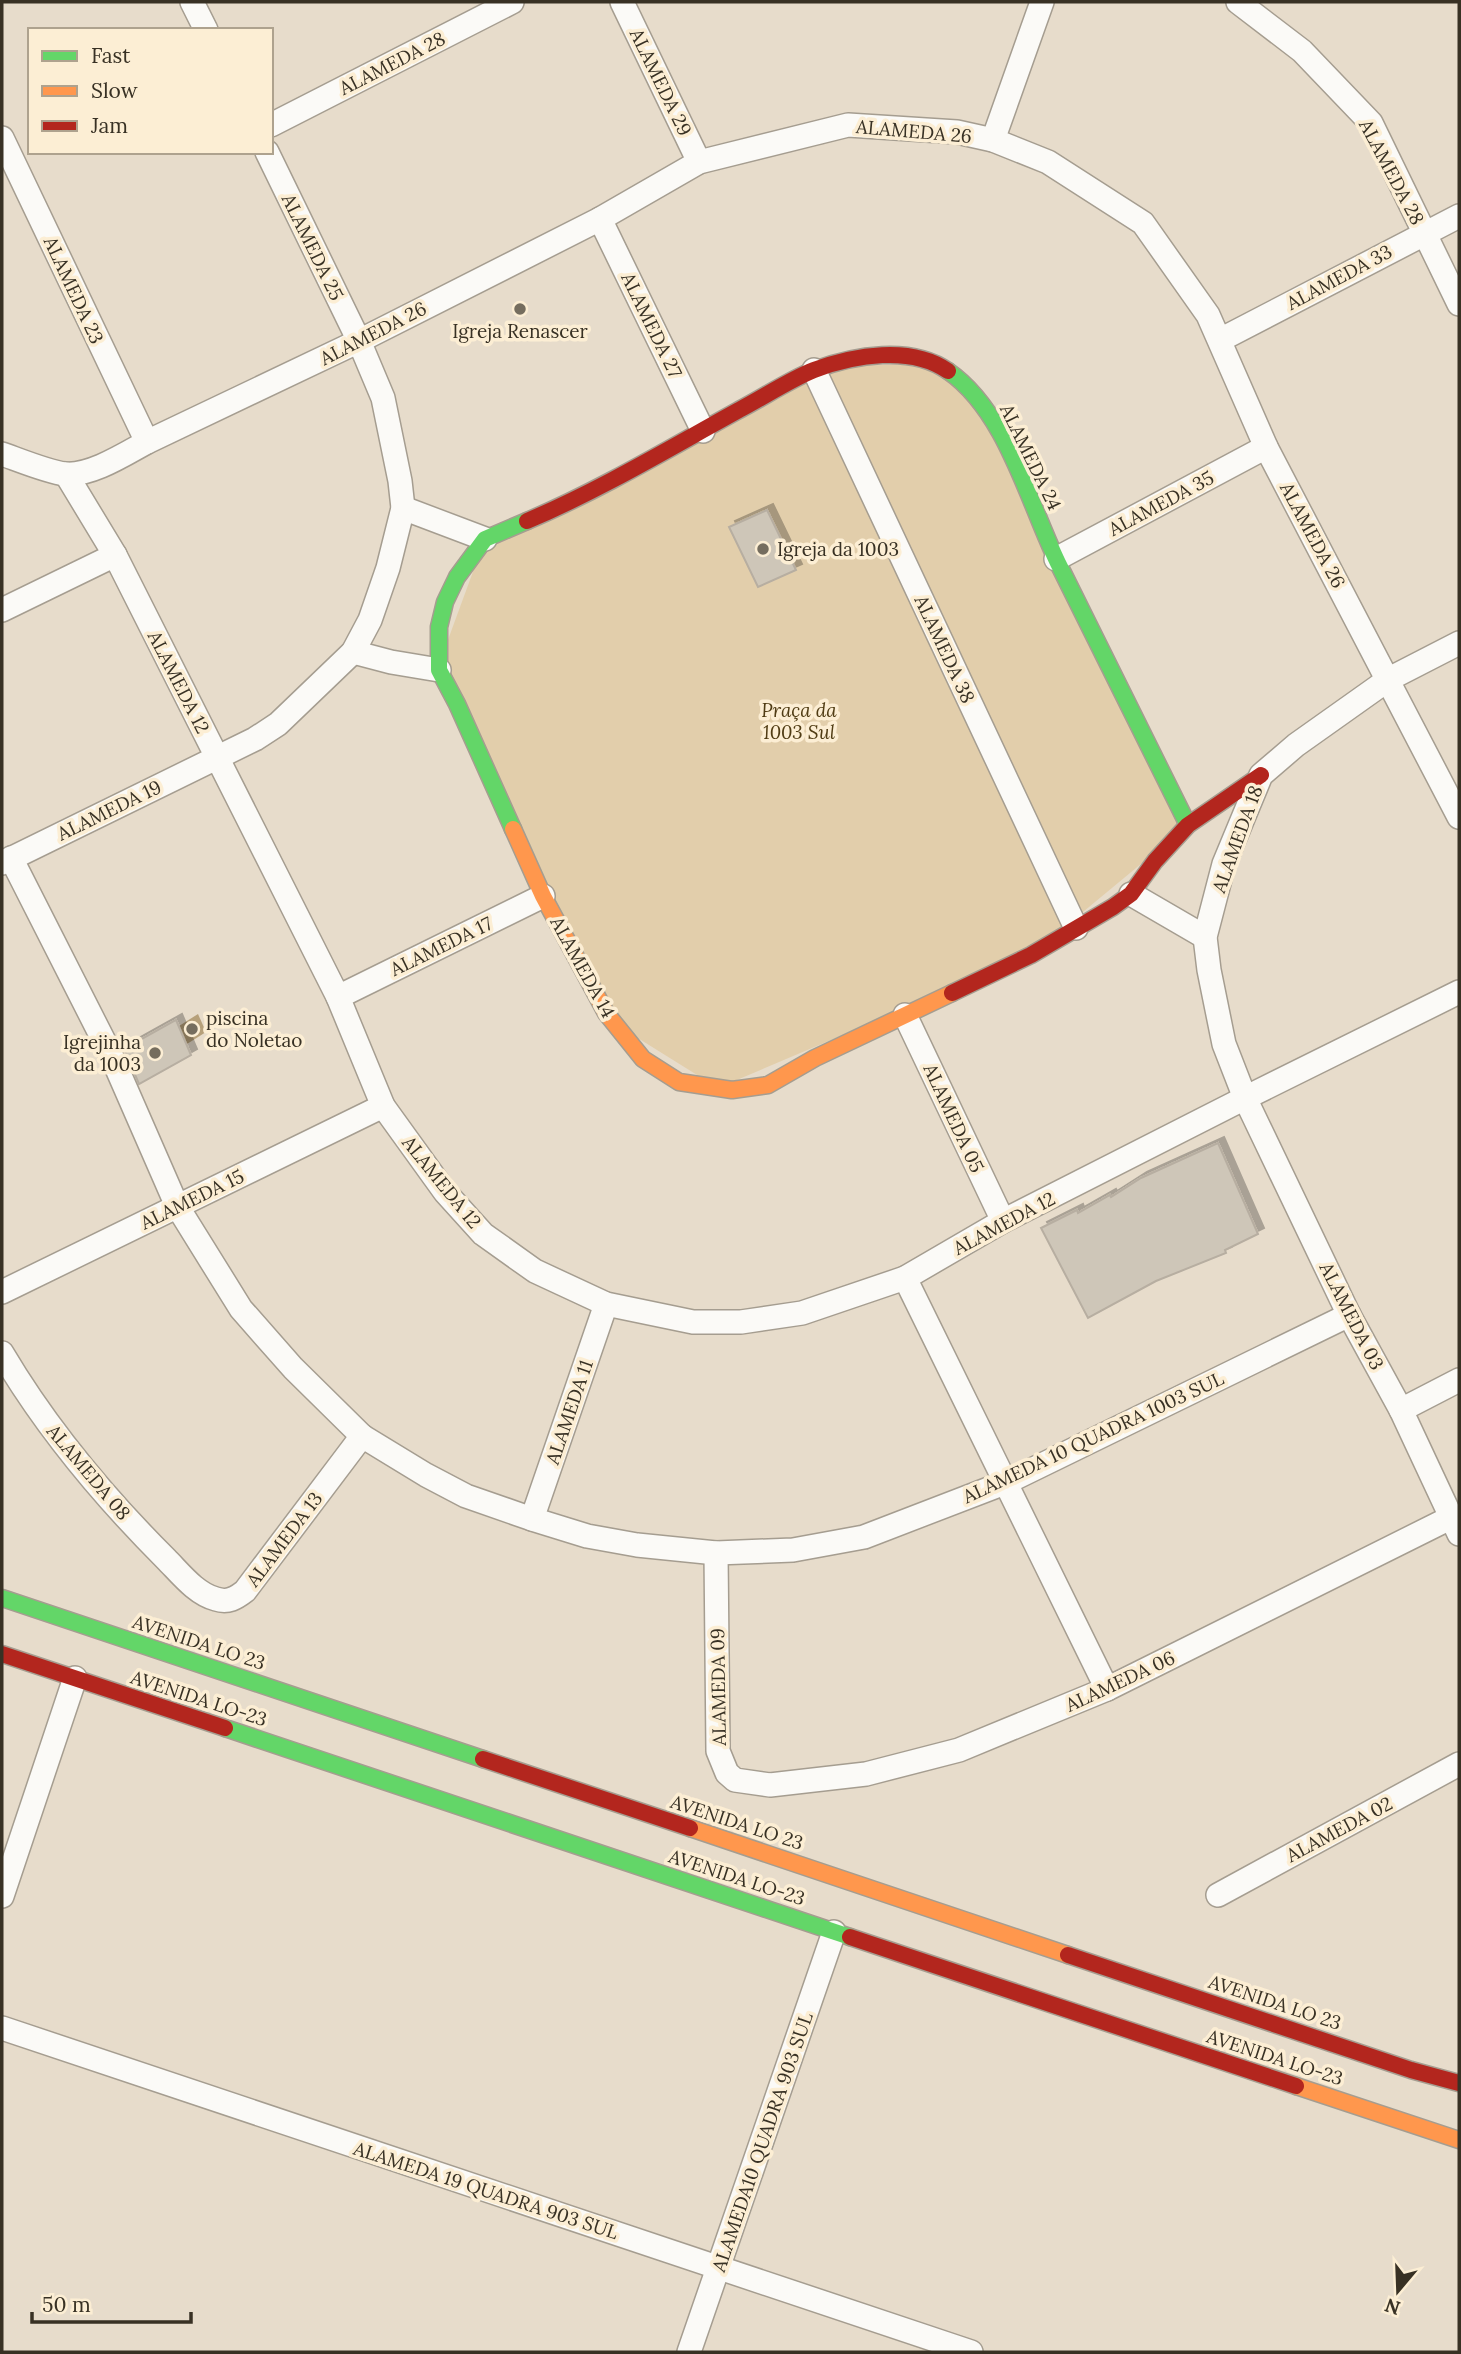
<svg xmlns="http://www.w3.org/2000/svg" width="1461" height="2354" font-family="Lora,serif">
<style>
.green{fill:#e2ceab}
.water{fill:#b6a07a}
.building{fill:#cec6b8;stroke:#b7aea1;stroke-width:2;filter:url(#shadow)}
.lines{fill:none;stroke-linecap:round;stroke-linejoin:round}
.street-casing{stroke:#a59d90;stroke-width:26}
.fast-casing{stroke:#a59d90;stroke-width:19}
.slow-casing{stroke:#a59d90;stroke-width:19}
.jam-casing{stroke:#a59d90;stroke-width:19}
.street{stroke:#fbfaf7;stroke-width:23}
.fast{stroke:#63d668;stroke-width:16}
.slow{stroke:#ff974d;stroke-width:16}
.jam{stroke:#b3261e;stroke-width:16}
.poi-dot{fill:#756d5e;stroke:#fceed4;stroke-width:2.5}
.labels{text-anchor:middle;dominant-baseline:central;stroke-width:7;stroke-linejoin:round;paint-order:stroke}
.street-label{font-size:19px;fill:#383124;stroke:#fceed4}
.poi-label{font-size:19px;fill:#383124;stroke:#fceed4;text-anchor:start}
.park-label{font-size:19px;font-style:italic;fill:#503c14;stroke:#fceed4}
</style>
<defs>
<filter id="shadow"><feDropShadow dx="6" dy="-6" stdDeviation="0" flood-color="#0004"/></filter>
</defs>
<rect width="100%" height="100%" fill="#e7dccb"/>
<polygon class="green" points="938,364 1007,447 1188,825 1031,955 718,1088 604,1017 438,667 485,539 830,366"/>
<polygon class="water" points="198,1014 206,1032 187,1044 179,1026"/>
<g class="building">
<polygon points="767,510 796,570 758,587 729,527"/>
<polygon points="176,1020 191,1055 139,1084 124,1049"/>
<polygon points="1218,1143 1258,1234 1225,1250 1226,1253 1156,1281 1088,1318 1041,1228 1077,1210 1078,1213 1110,1195 1111,1197 1141,1178"/>
</g>
<g class="lines">
<g class="street-casing">
<g id="street">
<polyline points="192,2 206,30"/>
<polyline points="622,2 699,162"/>
<polyline points="1238,2 1302,51 1371,123 1459,304"/>
<polyline points="271,125 512,2"/>
<polyline points="2,138 147,442"/>
<polyline points="993,140 1042,2"/>
<polyline points="600,219 703,431"/>
<polyline points="1220,340 1459,216"/>
<polyline points="814,370 1076,928"/>
<path d="M2 454C19 460 48 472 65 474 91 476 125 454 147 442L359 341 600 219 699 162 848 125 957 132 993 140 1048 162 1143 223 1208 315 1266 447 1459 817"/>
<polyline points="66,474 115,555 338,997 383,1106 445,1192 483,1234 535,1271 606,1304 693,1322 741,1322 802,1313 905,1278 1003,1221 1245,1098 1459,992"/>
<polyline points="403,508 485,539"/>
<polyline points="1056,559 1266,447"/>
<polyline points="2,610 115,555"/>
<polyline points="1459,643 1389,679 1296,745 1261,775 1224,864 1205,937 1209,970 1224,1044 1245,1098 1349,1315 1401,1410 1459,1534"/>
<polyline points="353,652 391,662 439,670"/>
<polyline points="11,858 111,1055 177,1206 241,1309 293,1368 362,1436 426,1475 466,1496 532,1519 587,1536 637,1545 716,1553 793,1550 864,1537 1007,1482 1349,1315"/>
<polyline points="2,863 255,739 278,724 353,652 370,620 388,568 403,508 400,481 383,398 359,341 267,152"/>
<polyline points="1131,894 1205,937"/>
<polyline points="338,997 543,896"/>
<polyline points="905,1015 1003,1221"/>
<polyline points="905,1278 1107,1689"/>
<polyline points="2,1292 383,1106"/>
<path d="M2 1353C47 1429 104 1497 166 1559 180 1573 196 1594 216 1599 228 1603 236 1598 245 1591L362 1436"/>
<polyline points="1401,1410 1459,1380"/>
<polyline points="532,1519 606,1304"/>
<polyline points="716,1553 718,1751 727,1773 735,1780 770,1785 866,1774 959,1750 1107,1689 1450,1518"/>
<polyline points="1218,1895 1459,1764"/>
<polyline points="2,1896 75,1678"/>
<polyline points="2,2028 971,2352"/>
<polyline points="689,2352 834,1932"/>
</g>
</g>
<g class="fast-casing">
<g id="fast">
<path d="M948 371C1006 411 1028 501 1058 563 1101 650 1145 738 1188 825"/>
<polyline points="513,829 457,704 439,670 439,627 445,602 457,577 485,539 527,521"/>
<polyline points="2,1598 483,1759"/>
<polyline points="225,1728 850,1937"/>
</g>
</g>
<g class="slow-casing">
<g id="slow">
<polyline points="513,829 543,896 606,1013 643,1059 679,1082 732,1090 768,1085 815,1058 952,993"/>
<polyline points="690,1828 1068,1955"/>
<polyline points="1296,2086 1459,2140"/>
</g>
</g>
<g class="jam-casing">
<g id="jam">
<path d="M527 521C600 490 670 448 739 410 764 397 789 380 814 370 854 355 911 345 948 371"/>
<polyline points="952,993 1031,955 1113,907 1131,894 1155,861 1188,825 1261,775"/>
<polyline points="2,1654 225,1728"/>
<polyline points="483,1759 690,1828"/>
<polyline points="850,1937 1296,2086"/>
<polyline points="1068,1955 1411,2070 1459,2083"/>
</g>
</g>
<use href="#street" class="street"/>
<use href="#fast" class="fast"/>
<use href="#slow" class="slow"/>
<use href="#jam" class="jam"/>
</g>
<g class="poi-dot">
<circle cx="520" cy="309" r="7"/>
<circle cx="763" cy="549" r="7"/>
<circle cx="192" cy="1029" r="7"/>
<circle cx="155" cy="1053" r="7"/>
</g>
<g class="labels">
<g class="street-label">
<text transform="translate(392 63) rotate(-27)">ALAMEDA 28</text>
<text transform="translate(661 82) rotate(64)">ALAMEDA 29</text>
<text transform="translate(914 131) rotate(5)">ALAMEDA 26</text>
<text transform="translate(1392 172) rotate(62)">ALAMEDA 28</text>
<text transform="translate(313 247) rotate(64)">ALAMEDA 25</text>
<text transform="translate(1339 277) rotate(-28)">ALAMEDA 33</text>
<text transform="translate(74 290) rotate(65)">ALAMEDA 23</text>
<text transform="translate(652 325) rotate(64)">ALAMEDA 27</text>
<text transform="translate(373 333) rotate(-27)">ALAMEDA 26</text>
<text transform="translate(1031 457) rotate(64)">ALAMEDA 24</text>
<text transform="translate(1161 503) rotate(-28)">ALAMEDA 35</text>
<text transform="translate(1313 535) rotate(62)">ALAMEDA 26</text>
<text transform="translate(945 649) rotate(65)">ALAMEDA 38</text>
<text transform="translate(179 682) rotate(63)">ALAMEDA 12</text>
<text transform="translate(109 810) rotate(-26)">ALAMEDA 19</text>
<text transform="translate(1237 839) rotate(-70)">ALAMEDA 18</text>
<text transform="translate(441 946) rotate(-26)">ALAMEDA 17</text>
<text transform="translate(583 967) rotate(61)">ALAMEDA 14</text>
<text transform="translate(954 1118) rotate(65)">ALAMEDA 05</text>
<text transform="translate(442 1182) rotate(51)">ALAMEDA 12</text>
<text transform="translate(192 1199) rotate(-26)">ALAMEDA 15</text>
<text transform="translate(1004 1223) rotate(-28)">ALAMEDA 12</text>
<text transform="translate(1352 1316) rotate(63)">ALAMEDA 03</text>
<text transform="translate(569 1412) rotate(-71)">ALAMEDA 11</text>
<text transform="translate(1093 1437) rotate(-25)">ALAMEDA 10 QUADRA 1003 SUL</text>
<text transform="translate(89 1472) rotate(50)">ALAMEDA 08</text>
<text transform="translate(284 1539) rotate(-53)">ALAMEDA 13</text>
<text transform="translate(199 1642) rotate(18)">AVENIDA LO 23</text>
<text transform="translate(1120 1681) rotate(-25)">ALAMEDA 06</text>
<text transform="translate(718 1687) rotate(-91)">ALAMEDA 09</text>
<text transform="translate(199 1698) rotate(18)">AVENIDA LO-23</text>
<text transform="translate(737 1822) rotate(18)">AVENIDA LO 23</text>
<text transform="translate(1339 1829) rotate(-28)">ALAMEDA 02</text>
<text transform="translate(737 1877) rotate(18)">AVENIDA LO-23</text>
<text transform="translate(1275 2002) rotate(18)">AVENIDA LO 23</text>
<text transform="translate(1275 2057) rotate(18)">AVENIDA LO-23</text>
<text transform="translate(762 2142) rotate(-71)">ALAMEDA10 QUADRA 903 SUL</text>
<text transform="translate(486 2190) rotate(18)">ALAMEDA 19 QUADRA 903 SUL</text>
</g>
<g class="poi-label">
<text x="520" y="331" text-anchor="middle">Igreja Renascer</text>
<text x="777" y="549">Igreja da 1003</text>
<text x="206" y="1018">piscina<tspan x="206" dy="22">do Noletao</tspan></text>
<text x="141" y="1042" text-anchor="end">Igrejinha<tspan x="141" dy="22">da 1003</tspan></text>
</g>
<g class="park-label">
<text x="799" y="710">Praça da<tspan x="799" dy="22">1003 Sul</tspan></text>
</g>
</g>
<rect width="1461" height="2354" fill="none" stroke="#383124" stroke-width="7"/>
<rect x="28" y="28" width="245" height="126" fill="#fceed4" stroke="#aea28e" stroke-width="2"/>
<rect x="42" y="51" width="35" height="10" fill="#63d668" stroke="#aea28e" stroke-width="2"/>
<text x="91" y="63" font-size="21" fill="#383124">Fast</text>
<rect x="42" y="86" width="35" height="10" fill="#ff974d" stroke="#aea28e" stroke-width="2"/>
<text x="91" y="98" font-size="21" fill="#383124">Slow</text>
<rect x="42" y="121" width="35" height="10" fill="#b3261e" stroke="#aea28e" stroke-width="2"/>
<text x="91" y="133" font-size="21" fill="#383124">Jam</text>
<g transform="translate(1398 2291) rotate(199)" stroke="#fceed4" stroke-width="5" paint-order="stroke">
<path d="M0-5L12 26L0 18L-12 26Z" fill="#383124"/>
<text y="-10" font-size="19" font-weight="bold" text-anchor="middle" fill="#383124">N</text>
</g>
<path d="M32 2312v10h159v-10" fill="none" stroke="#383124" stroke-width="3.5"/>
<text x="42" y="2312" font-size="21" fill="#383124" stroke="#fceed4" stroke-width="5" paint-order="stroke">50 m</text>
</svg>
